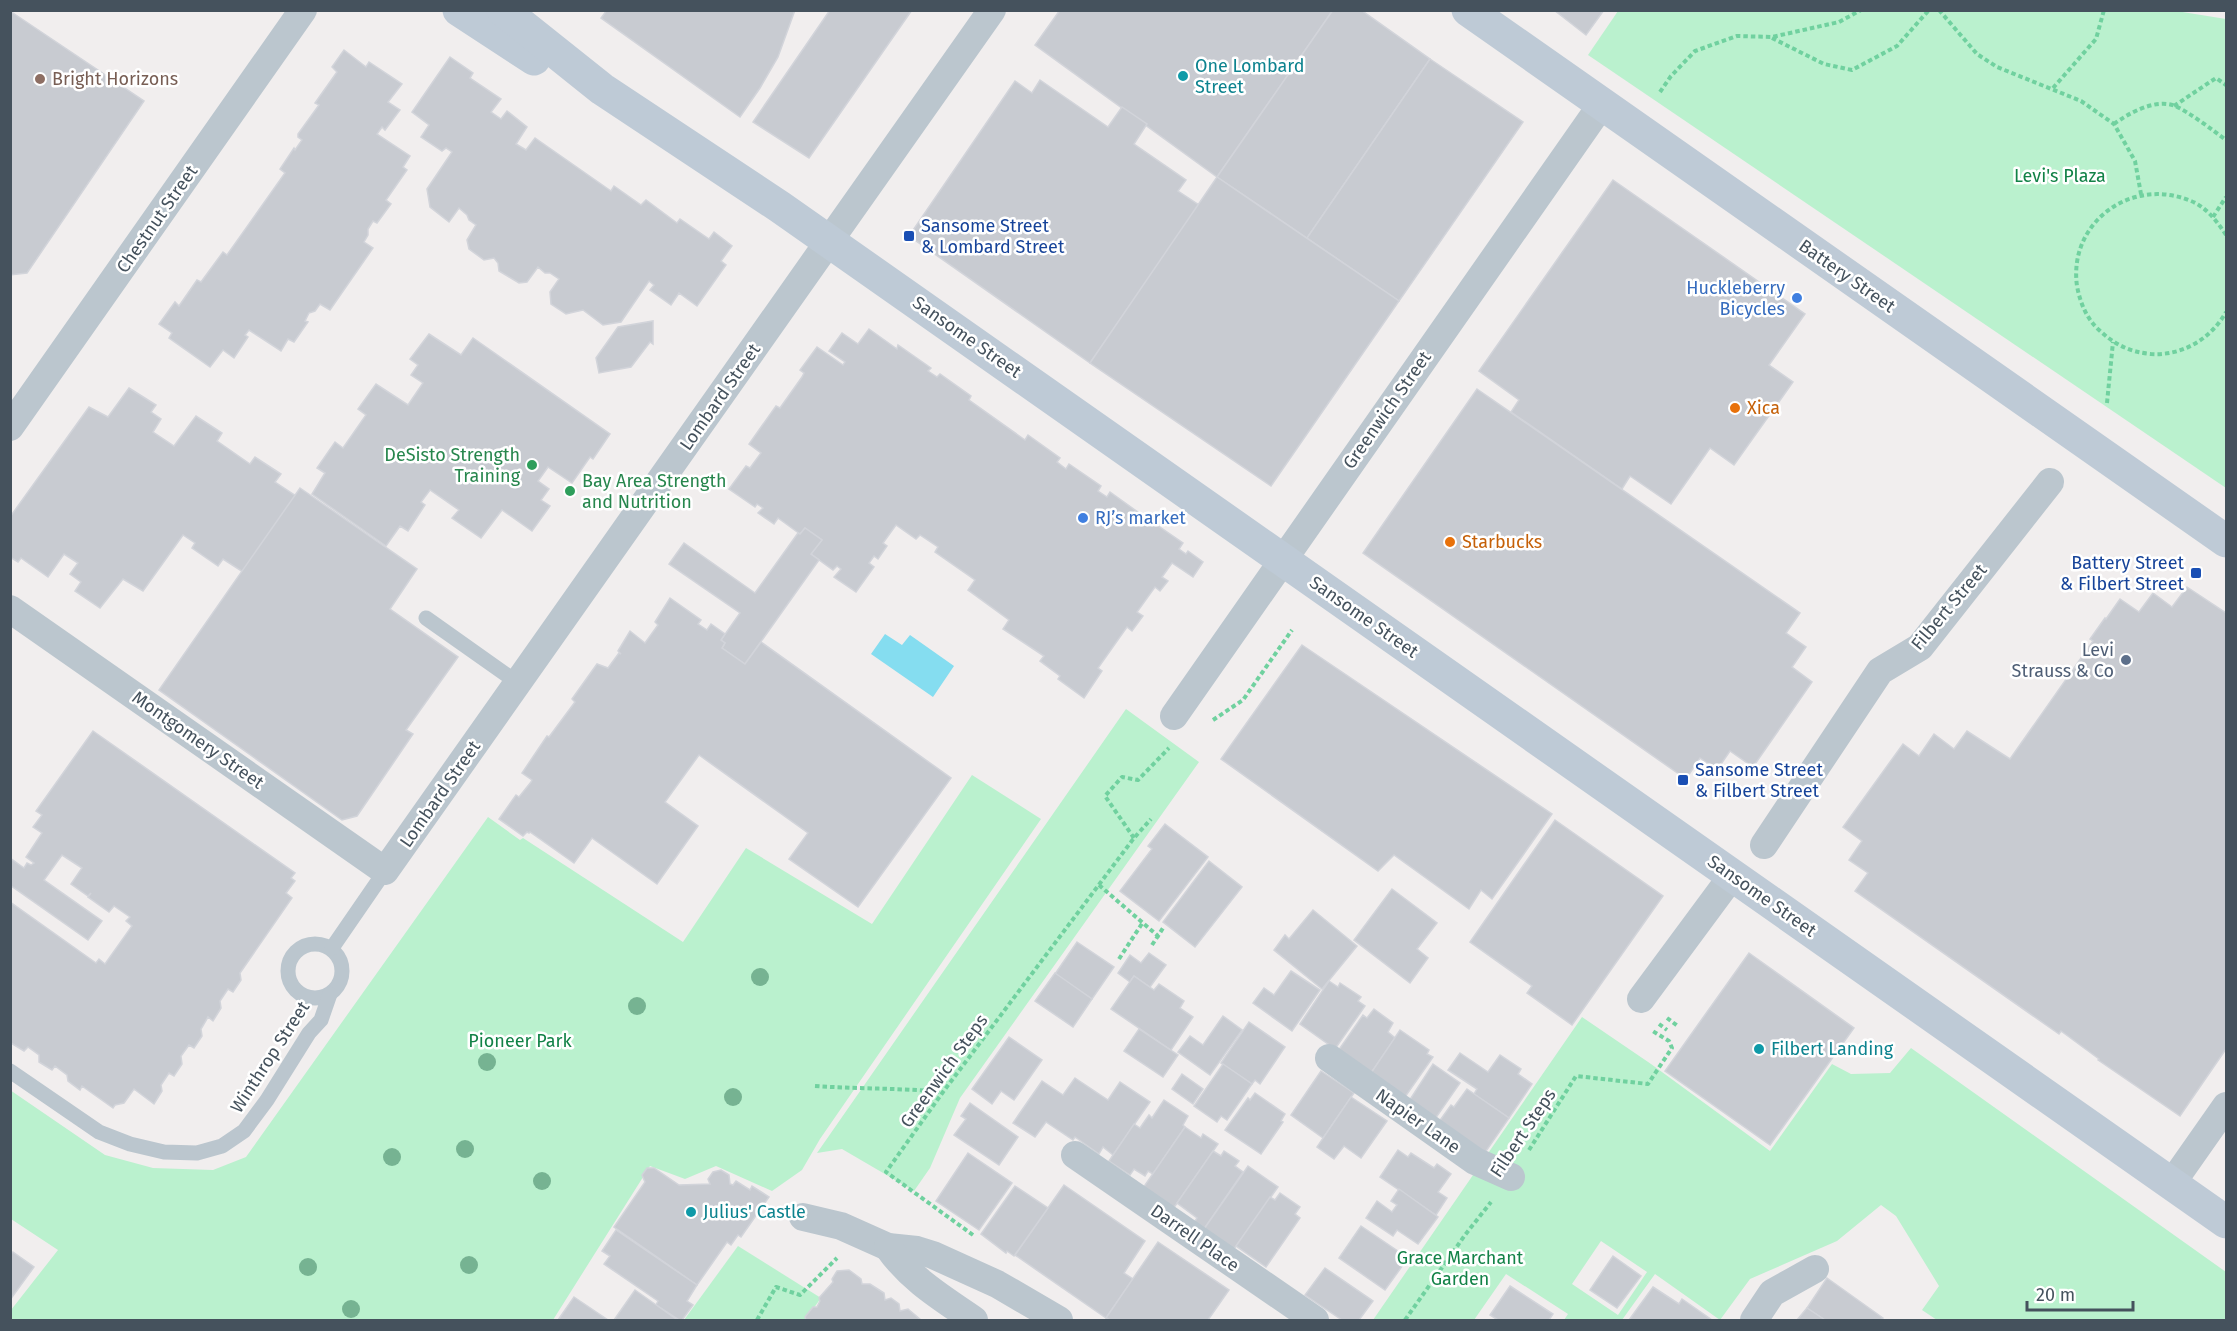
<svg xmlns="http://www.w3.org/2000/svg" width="2237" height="1331" font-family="'Fira Sans',sans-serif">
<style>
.green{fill:#baf1ce;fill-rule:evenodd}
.water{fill:#85ddf0}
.building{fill:#c8cbd1;stroke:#d2d4da;stroke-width:1.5}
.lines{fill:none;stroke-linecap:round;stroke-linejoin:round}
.path{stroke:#70d19f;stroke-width:4;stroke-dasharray:4.5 3;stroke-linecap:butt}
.lane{stroke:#bbc6ce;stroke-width:15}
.street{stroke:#bbc6ce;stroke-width:28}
.secondary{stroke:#becad6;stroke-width:33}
.tree{fill:#76b392}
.culture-dot{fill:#0f9aa8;stroke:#fff;stroke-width:2}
.education-dot{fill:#8d6e63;stroke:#fff;stroke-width:2}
.transit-dot{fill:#1a4fb4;stroke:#fff;stroke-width:2}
.shop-dot{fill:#3f7fe0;stroke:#fff;stroke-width:2}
.food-dot{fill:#e8710a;stroke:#fff;stroke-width:2}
.leisure-dot{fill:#2e9e5b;stroke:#fff;stroke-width:2}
.service-dot{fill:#5c6f8a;stroke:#fff;stroke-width:2}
.labels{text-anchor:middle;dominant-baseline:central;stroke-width:5;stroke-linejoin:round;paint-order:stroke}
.culture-label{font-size:18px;fill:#0d838f;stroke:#fff;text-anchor:start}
.education-label{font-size:18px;fill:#785e54;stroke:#fff;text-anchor:start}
.park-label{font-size:18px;fill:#128247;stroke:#fff}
.street-label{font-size:18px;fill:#45525d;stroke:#fff}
.transit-label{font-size:18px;fill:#164399;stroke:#fff;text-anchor:start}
.shop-label{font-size:18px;fill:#366cbe;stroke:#fff;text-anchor:end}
.food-label{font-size:18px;fill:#c56008;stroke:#fff;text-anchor:start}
.leisure-label{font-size:18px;fill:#27864d;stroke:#fff;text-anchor:end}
.service-label{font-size:18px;fill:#4e5e75;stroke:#fff;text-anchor:end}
</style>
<rect width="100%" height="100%" fill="#f1eeee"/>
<g class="green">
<polygon points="2170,10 2226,19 2226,488 1588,55 1618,11"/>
<polygon points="1126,709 1199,762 960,1098 930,1168 914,1191 842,1149 817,1153"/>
<polygon points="972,775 1041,819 820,1139 802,1170 772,1191 716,1166 685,1179 650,1166 553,1320 11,1320 11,1310 58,1250 11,1219 10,1090 105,1155 153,1168 213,1170 246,1157 488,817 520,840 523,838 683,942 746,848 872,924"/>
<path d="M1582 1017 1651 1064 1770 1151 1832 1064 1851 1074 1890 1073 1911 1048 2226 1272V1320H1937L1922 1310 1939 1286 1896 1216 1881 1205 1837 1241 1750 1279 1720 1320 1655 1274 1622 1320H1564L1568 1314 1506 1274 1474 1320H1373ZM1601 1241 1647 1272 1618 1315 1572 1284Z"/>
<polygon points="738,1246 821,1298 805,1320 684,1320"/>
</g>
<polygon class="water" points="885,634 902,645 910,635 954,666 933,697 871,654"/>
<g class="building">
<polygon points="607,10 795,10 778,57 760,88 740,117 601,18"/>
<polygon points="830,10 912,10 809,158 753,122"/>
<polygon points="1060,10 1333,10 1217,177 1035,45"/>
<polygon points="1333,10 1361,10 1430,59 1307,238 1217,177"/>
<polygon points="1554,10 1604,10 1586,35"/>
<polygon points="10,11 144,101 27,273 10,275"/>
<polygon points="344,50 366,67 369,62 402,84 388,102 400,110 385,130 382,127 377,134 410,156 403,167 407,170 386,200 391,204 377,223 373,221 368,229 368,235 364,242 373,248 330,310 320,304 315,311 309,313 305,321 308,322 294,342 288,339 281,351 249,330 245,335 248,337 234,358 223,350 210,367 169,338 172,333 159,324 175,302 179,306 197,280 201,282 223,252 227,255 285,173 280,169 294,148 295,150 302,140 298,137 298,134 319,105 315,103 337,72 332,67"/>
<polygon points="450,57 473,73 470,78 501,99 491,112 501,119 507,111 527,127 516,144 526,150 535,138 611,191 614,186 641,205 646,200 677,223 680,219 709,239 714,232 732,246 721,261 726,265 697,306 679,293 671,305 650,290 654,285 649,281 621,322 603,325 583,310 566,314 551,304 550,292 559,279 550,273 545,273 538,267 527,282 519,283 499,271 498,263 494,258 484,260 469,249 467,240 476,225 469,220 467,215 459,208 449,222 430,207 427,189 452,152 446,148 442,151 421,137 429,125 412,112"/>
<polygon points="1430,59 1523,122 1399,301 1307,238"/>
<polygon points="1040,80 1108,127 1122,107 1147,124 1134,144 1186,180 1178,191 1199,205 1090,363 909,236 1015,81 1032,93"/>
<polygon points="1217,177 1399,301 1271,486 1090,363"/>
<polygon points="1613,180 1805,314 1769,365 1793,382 1734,465 1710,448 1671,504 1630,476 1622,489 1511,412 1519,400 1479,371"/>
<polygon points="653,321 653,344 650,342 631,367 599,373 596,358 618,327"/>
<polygon points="869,329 897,349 898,345 931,368 928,371 937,377 940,374 971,396 969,400 1025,440 1028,435 1060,458 1057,462 1066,469 1069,464 1101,486 1098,491 1107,497 1110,492 1142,515 1138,520 1147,526 1151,521 1183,543 1179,549 1186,554 1188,551 1203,562 1193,577 1172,563 1162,577 1168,581 1160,591 1155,587 1137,612 1143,616 1132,631 1127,627 1098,668 1102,671 1084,698 1058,679 1060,676 1040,661 1044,656 1003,629 1009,620 968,590 975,580 935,552 938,547 920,535 916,539 896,525 883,543 887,546 878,559 874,556 869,563 874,567 856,592 834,577 841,569 837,566 833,570 811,554 822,540 805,528 800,534 778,518 774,524 758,513 763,508 757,504 755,507 729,489 746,466 750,468 761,453 749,444 776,406 780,408 802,377 804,373 800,370 817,347 843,365 845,362 829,351 842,333 858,344"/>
<polygon points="429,334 461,355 473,338 610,434 593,459 590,457 572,483 548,467 538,481 549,489 541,500 550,506 532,531 502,510 481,538 452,518 459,510 430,490 421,502 425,505 408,531 400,526 386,546 312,494 325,473 317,468 335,442 343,448 366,415 358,409 376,384 408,405 423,383 411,375 418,365 410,359"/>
<polygon points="129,388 156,405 151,412 161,419 153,432 174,446 196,416 222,433 217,441 250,464 255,457 281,474 275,482 296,496 243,572 223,559 218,566 192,548 195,543 183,535 143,591 123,579 100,608 75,591 81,582 70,574 78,563 64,554 48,577 21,558 18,562 10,557 10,517 89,407 108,417"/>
<polygon points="1477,389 1800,613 1786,633 1806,647 1792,667 1812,682 1753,767 1730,751 1717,770 1700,758 1686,779 1363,553"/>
<polygon points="300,488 417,569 390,609 458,657 406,730 413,734 357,816 342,820 159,690"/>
<polygon points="805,528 822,540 811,554 819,560 745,664 722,648 725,643 721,640 740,613 669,564 684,543 755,593 798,533 800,534"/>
<polygon points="2187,587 2226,613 2226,1049 2180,1116 2098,1060 2099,1059 2061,1031 2059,1034 1855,891 1868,873 1849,860 1862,841 1843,827 1903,744 1919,756 1934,734 1954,749 1967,731 2010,759 2093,641 2090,639 2105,618 2106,619 2120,599 2139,612 2153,593 2172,607"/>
<polygon points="670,598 701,620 698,624 707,630 711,624 725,634 721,640 725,643 722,648 745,664 761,642 951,778 858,907 789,859 808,833 699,755 665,802 698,826 657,884 592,838 574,863 530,832 529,833 527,832 523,836 499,819 516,795 519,797 531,782 532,780 522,773 547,736 549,737 575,702 572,699 597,664 608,668 619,653 621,654 618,651 630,631 645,643 658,625 655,622"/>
<polygon points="1302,645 1552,814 1492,899 1481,890 1469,909 1394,855 1378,871 1221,759"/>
<polygon points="93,731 295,873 291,878 295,881 286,893 292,898 240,973 241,980 233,992 228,989 220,1001 221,1008 213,1021 208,1017 201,1029 202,1036 194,1048 189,1045 181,1056 182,1064 174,1076 169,1073 161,1085 162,1091 154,1104 134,1089 124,1103 115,1105 113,1108 82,1086 80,1090 68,1081 67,1075 55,1066 52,1070 39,1062 39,1055 28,1047 24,1051 11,1043 10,902 96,963 99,959 105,964 132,926 126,921 130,917 114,906 109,912 88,897 91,893 88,896 71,884 82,868 62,855 44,880 102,921 88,940 10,885 10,858 24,868 27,863 31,865 34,863 26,857 42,833 33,827 42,815 36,811"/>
<polygon points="1555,820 1663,896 1572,1025 1527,993 1532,986 1470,942"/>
<polygon points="1165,824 1208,857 1159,921 1120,891 1152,849 1148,846"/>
<polygon points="1209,861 1242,887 1195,947 1163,922"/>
<polygon points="1392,889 1437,923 1417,949 1428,958 1410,983 1354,940"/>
<polygon points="1313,910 1357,946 1322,989 1274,950 1285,935 1289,939"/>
<polygon points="1077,942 1114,967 1092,999 1055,974"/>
<polygon points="1149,953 1166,965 1150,987 1134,976 1130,982 1118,973 1130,955 1141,963"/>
<polygon points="1749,953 1854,1028 1770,1145 1665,1071"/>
<polygon points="1291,971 1320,990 1292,1031 1253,1003 1264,988 1274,995"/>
<polygon points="1055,973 1092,999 1073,1027 1035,1001"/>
<polygon points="1134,976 1154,990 1159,984 1184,1001 1180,1008 1193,1017 1171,1050 1111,1009"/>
<polygon points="1329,981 1338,987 1340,983 1361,997 1358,1001 1365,1006 1335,1049 1300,1024"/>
<polygon points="1374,1009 1393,1023 1388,1032 1395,1038 1371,1073 1338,1051 1363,1015 1367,1018"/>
<polygon points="1223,1016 1242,1030 1210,1075 1178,1052 1190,1036 1203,1045"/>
<polygon points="1249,1022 1285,1047 1260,1084 1255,1080 1252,1084 1221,1063"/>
<polygon points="1139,1029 1178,1055 1163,1077 1124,1051"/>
<polygon points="1400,1030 1429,1050 1427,1054 1433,1057 1405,1097 1371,1073"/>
<polygon points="1009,1037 1042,1060 1014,1100 1001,1091 992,1104 972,1089"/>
<polygon points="1460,1053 1488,1072 1500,1055 1521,1069 1518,1074 1532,1084 1509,1118 1474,1094 1477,1089 1448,1070"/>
<polygon points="1223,1064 1252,1084 1227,1120 1221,1116 1217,1122 1194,1106"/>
<polygon points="1433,1064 1460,1083 1435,1119 1409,1101"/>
<polygon points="1321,1071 1354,1093 1323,1138 1291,1115"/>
<polygon points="1182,1074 1203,1089 1193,1104 1172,1089"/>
<polygon points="1075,1078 1108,1100 1120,1082 1150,1102 1113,1155 1103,1147 1099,1154 1075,1137 1073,1140 1046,1122 1035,1137 1013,1123 1042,1081 1063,1095"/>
<polygon points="1467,1089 1509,1118 1484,1154 1438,1123 1451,1105 1454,1107"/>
<polygon points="1255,1093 1285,1114 1281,1121 1283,1122 1261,1154 1225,1130 1248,1098 1250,1100"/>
<polygon points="1351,1097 1387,1121 1361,1158 1344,1146 1334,1159 1317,1147"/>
<polygon points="1164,1100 1188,1116 1183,1125 1185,1127 1153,1174 1148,1171 1145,1176 1134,1169 1130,1175 1109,1161 1134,1124 1140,1128 1149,1115 1152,1118"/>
<polygon points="970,1103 1018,1137 999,1165 954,1135 966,1119 961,1116"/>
<polygon points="1185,1127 1201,1138 1203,1134 1218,1144 1173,1209 1143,1188"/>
<polygon points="1398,1150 1408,1157 1411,1153 1434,1168 1437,1164 1451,1174 1438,1192 1447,1198 1436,1215 1380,1177"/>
<polygon points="1213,1151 1221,1156 1224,1151 1239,1161 1235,1166 1243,1172 1204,1229 1194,1223 1197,1218 1177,1203"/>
<polygon points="968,1153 1012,1183 979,1230 936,1201"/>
<polygon points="1248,1166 1278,1187 1234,1249 1204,1229"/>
<polygon points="647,1168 654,1168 679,1185 710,1184 708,1179 713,1172 721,1170 729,1175 730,1184 733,1185 736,1181 750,1190 752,1186 769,1197 741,1237 738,1235 731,1245 727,1242 697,1285 614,1227 645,1182 642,1175"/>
<polygon points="1064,1185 1145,1241 1124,1273 1133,1279 1106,1318 1015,1255"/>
<polygon points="1015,1186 1048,1208 1014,1256 1007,1251 1006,1253 981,1234"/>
<polygon points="1399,1189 1438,1217 1418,1244 1397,1230 1393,1236 1366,1218 1377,1201 1392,1212 1397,1205 1391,1201"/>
<polygon points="1280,1193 1300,1207 1295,1214 1300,1218 1266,1267 1236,1246 1270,1197 1275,1200"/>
<polygon points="1361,1226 1408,1258 1385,1290 1339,1258"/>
<polygon points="616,1230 697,1285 687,1301 693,1305 682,1320 679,1320 656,1305 658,1301 604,1264 610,1256 602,1251"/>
<polygon points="1158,1242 1229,1290 1208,1320 1110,1320 1106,1318"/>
<polygon points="13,1252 34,1267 10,1300 10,1255"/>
<polygon points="1613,1256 1641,1276 1617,1308 1590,1290"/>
<polygon points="1325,1268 1373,1301 1359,1320 1342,1320 1305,1295"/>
<polygon points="849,1270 861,1279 862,1284 870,1284 884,1293 885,1300 891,1298 899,1304 900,1311 908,1309 921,1320 806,1320 805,1317 813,1307 817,1307 820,1301 819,1298 833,1282 832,1279 837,1271"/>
<polygon points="1827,1278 1883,1318 1881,1320 1825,1320 1807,1308"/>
<polygon points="1510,1286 1553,1314 1549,1320 1498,1320 1490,1315"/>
<polygon points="1653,1287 1679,1304 1682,1299 1712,1320 1629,1320"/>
<polygon points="635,1290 676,1319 675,1320 614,1320"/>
<polygon points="574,1297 608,1320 558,1320"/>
<polygon points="1807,1308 1825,1320 1797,1320"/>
</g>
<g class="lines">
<g class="path">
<polyline points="1939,10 1977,54 1997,67 2081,101 2114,124 2135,161 2141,194"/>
<polyline points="1772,38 1824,64 1852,70 1897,46 1929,10"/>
<polyline points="2053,88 2096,39 2104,10"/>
<polyline points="1660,92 1671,76 1695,51 1737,36 1772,37 1839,22 1861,10"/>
<polyline points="2174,106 2216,78 2226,85"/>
<path d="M2114 124C2129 113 2156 98 2175 106 2189 112 2214 131 2226 140"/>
<polyline points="2213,217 2226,197"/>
<path d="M2226 235C2217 221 2206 207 2191 201 2132 176 2068 222 2077 286 2080 302 2086 318 2099 330 2114 344 2129 352 2151 354 2182 356 2211 339 2226 312"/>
<polyline points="2107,403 2113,342"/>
<polyline points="1213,720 1243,700 1292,630"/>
<polyline points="1134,838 1105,796 1122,777 1138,780 1169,748"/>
<polyline points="1099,885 1158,936 1163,928"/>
<polyline points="1152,945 1158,936"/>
<polyline points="1119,959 1143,922"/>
<polyline points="1667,1018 1679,1027"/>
<polyline points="1659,1024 1667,1030"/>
<path d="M815 1086C858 1089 900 1088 943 1092"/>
<polyline points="1529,1150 1576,1076 1648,1084 1672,1048 1669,1041 1651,1030"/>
<polyline points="973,1235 886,1172 943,1092 1134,838 1151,819"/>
<polyline points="757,1320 776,1287 800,1295 837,1258"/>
<polyline points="1405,1320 1465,1235 1491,1202"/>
</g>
<g class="lane">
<polyline points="426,618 518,683"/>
<circle cx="315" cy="971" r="27"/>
<polyline points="332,948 385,871"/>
<polyline points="10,1071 99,1132 130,1144 164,1152 197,1153 222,1146 244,1131 267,1100 309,1033 321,1020 330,994"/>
</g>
<g class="street">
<polyline points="10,427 303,10"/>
<polyline points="10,609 385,871 992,10"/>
<polyline points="1174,716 1602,104"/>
<polyline points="1764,845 1880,671 1920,647 2050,482"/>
<polyline points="1641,999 1732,876"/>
<polyline points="1329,1058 1475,1161 1511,1177"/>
<polyline points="1075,1155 1315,1320"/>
<polyline points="2172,1183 2226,1106"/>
<polyline points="803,1217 841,1226 888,1247 917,1250 933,1255 997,1284 1059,1320"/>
<path d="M888 1247C910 1279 942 1298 974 1320"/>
<polyline points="1754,1320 1772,1293 1815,1269"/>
</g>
<g class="secondary">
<polyline points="459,10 534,59"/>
<polyline points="503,10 602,89 780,207 2226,1222"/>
<polyline points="1468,10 2226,541"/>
</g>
</g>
<g class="tree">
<circle cx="760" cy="977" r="9"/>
<circle cx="637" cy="1006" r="9"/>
<circle cx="487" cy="1062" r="9"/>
<circle cx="733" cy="1097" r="9"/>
<circle cx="465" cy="1149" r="9"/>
<circle cx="392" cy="1157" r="9"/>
<circle cx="542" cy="1181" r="9"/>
<circle cx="469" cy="1265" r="9"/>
<circle cx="308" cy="1267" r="9"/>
<circle cx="351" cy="1309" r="9"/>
</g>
<g class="culture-dot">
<circle cx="1183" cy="76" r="6"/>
<circle cx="1759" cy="1049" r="6"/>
<circle cx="691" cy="1212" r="6"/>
</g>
<circle class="education-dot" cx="40" cy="79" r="6"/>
<g class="transit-dot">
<rect x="903" y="230" width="12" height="12" rx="3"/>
<rect x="2190" y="567" width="12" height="12" rx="3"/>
<rect x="1677" y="774" width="12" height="12" rx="3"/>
</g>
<g class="shop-dot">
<circle cx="1797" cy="298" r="6"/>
<circle cx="1083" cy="518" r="6"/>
</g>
<g class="food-dot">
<circle cx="1735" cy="408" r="6"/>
<circle cx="1450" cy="542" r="6"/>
</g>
<g class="leisure-dot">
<circle cx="532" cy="465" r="6"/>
<circle cx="570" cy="491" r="6"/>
</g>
<circle class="service-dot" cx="2126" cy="660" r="6"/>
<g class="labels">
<g class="culture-label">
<text x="1195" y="66">One Lombard<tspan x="1195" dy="21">Street</tspan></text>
<text x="1771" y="1049">Filbert Landing</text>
<text x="703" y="1212">Julius' Castle</text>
</g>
<g class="education-label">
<text x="52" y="79">Bright Horizons</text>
</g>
<g class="park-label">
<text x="2060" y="176">Levi's Plaza</text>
<text x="520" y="1041">Pioneer Park</text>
<text x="1460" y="1258">Grace Marchant<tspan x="1460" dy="21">Garden</tspan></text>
</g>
<g class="street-label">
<text transform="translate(157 219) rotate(-55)">Chestnut Street</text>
<text transform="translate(1847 276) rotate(35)">Battery Street</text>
<text transform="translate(967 337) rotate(35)">Sansome Street</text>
<text transform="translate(720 397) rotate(-55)">Lombard Street</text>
<text transform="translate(1387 410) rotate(-55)">Greenwich Street</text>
<text transform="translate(1949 607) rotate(-50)">Filbert Street</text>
<text transform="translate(1364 617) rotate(35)">Sansome Street</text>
<text transform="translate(198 740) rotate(35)">Montgomery Street</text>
<text transform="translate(440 794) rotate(-55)">Lombard Street</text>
<text transform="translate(1762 896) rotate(35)">Sansome Street</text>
<text transform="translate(270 1057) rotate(-57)">Winthrop Street</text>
<text transform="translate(944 1071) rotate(-54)">Greenwich Steps</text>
<text transform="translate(1418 1121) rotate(35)">Napier Lane</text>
<text transform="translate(1523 1133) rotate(-56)">Filbert Steps</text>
<text transform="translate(1195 1238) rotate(35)">Darrell Place</text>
</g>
<g class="transit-label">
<text x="921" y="226">Sansome Street<tspan x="921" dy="21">&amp; Lombard Street</tspan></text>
<text x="2184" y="563" text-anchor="end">Battery Street<tspan x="2184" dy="21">&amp; Filbert Street</tspan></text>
<text x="1695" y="770">Sansome Street<tspan x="1695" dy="21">&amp; Filbert Street</tspan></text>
</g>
<g class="shop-label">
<text x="1785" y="288">Huckleberry<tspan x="1785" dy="21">Bicycles</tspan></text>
<text x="1095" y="518" text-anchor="start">RJ’s market</text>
</g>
<g class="food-label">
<text x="1747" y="408">Xica</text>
<text x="1462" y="542">Starbucks</text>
</g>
<g class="leisure-label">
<text x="520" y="455">DeSisto Strength<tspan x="520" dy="21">Training</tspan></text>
<text x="582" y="481" text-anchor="start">Bay Area Strength<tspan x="582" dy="21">and Nutrition</tspan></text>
</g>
<g class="service-label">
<text x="2114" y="650">Levi<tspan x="2114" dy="21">Strauss &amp; Co</tspan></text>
</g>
</g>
<rect width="2237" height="1331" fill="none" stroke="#45525d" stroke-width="24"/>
<path d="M2027 1301v9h106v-9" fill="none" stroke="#45525d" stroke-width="3"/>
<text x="2036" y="1301" font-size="18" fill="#45525d" stroke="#ffffff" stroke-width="4.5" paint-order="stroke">20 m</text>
</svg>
